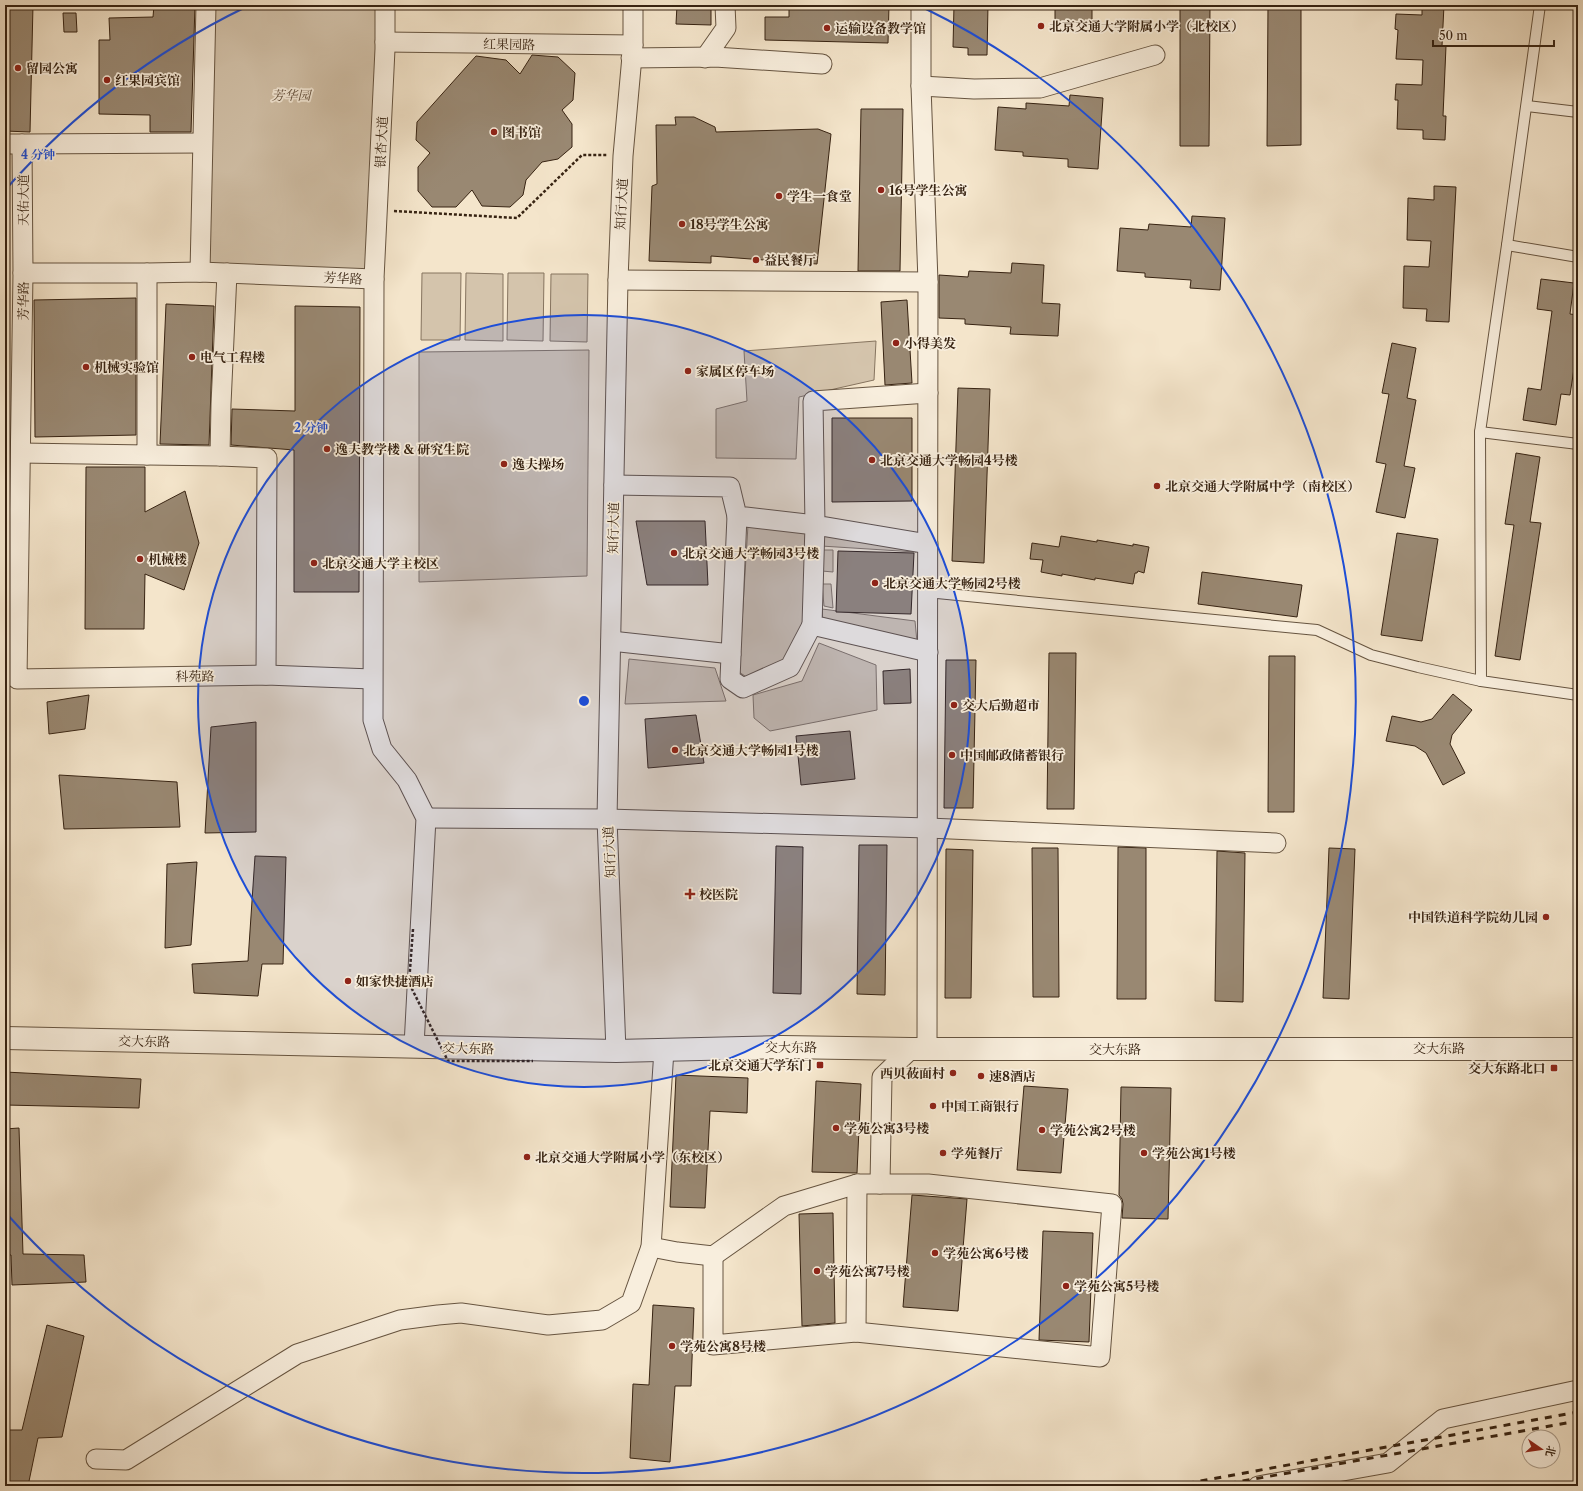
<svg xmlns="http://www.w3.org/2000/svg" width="1583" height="1491" font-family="'Libre Caslon Text','Noto Serif SC',serif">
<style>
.green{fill:#d4c4ac;stroke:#86745f}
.building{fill:#998872;stroke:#372312}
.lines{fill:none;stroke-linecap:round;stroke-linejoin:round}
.service-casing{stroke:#665440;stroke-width:12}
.minor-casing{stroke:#665440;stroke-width:21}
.tertiary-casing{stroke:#665440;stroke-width:24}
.path{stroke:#372312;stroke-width:2.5;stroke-dasharray:3 2;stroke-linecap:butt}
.service{stroke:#f8eedd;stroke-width:10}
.minor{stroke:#f8eedd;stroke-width:19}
.tertiary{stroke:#f8eedd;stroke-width:22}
.rail{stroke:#372312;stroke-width:3;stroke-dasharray:7 7;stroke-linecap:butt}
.path-bridge{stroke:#372312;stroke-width:2.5;stroke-dasharray:3 2;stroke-linecap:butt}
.ring{fill:none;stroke:#1d4ed8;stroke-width:2}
.poi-dot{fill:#8f2418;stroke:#f8eedd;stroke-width:1.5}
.labels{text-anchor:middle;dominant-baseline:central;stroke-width:3.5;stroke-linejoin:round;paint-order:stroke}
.poi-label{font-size:13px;font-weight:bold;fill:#372312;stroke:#f8eedd;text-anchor:start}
.street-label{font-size:13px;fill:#372312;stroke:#f8eedd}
.park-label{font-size:13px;font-style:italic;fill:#5e4b38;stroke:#f8eedd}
.centre{fill:#1d4ed8;stroke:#f8eedd;stroke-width:2}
.ring-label{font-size:12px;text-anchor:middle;font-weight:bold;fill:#1d4ed8;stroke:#f8eedd;stroke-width:3.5;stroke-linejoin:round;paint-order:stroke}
</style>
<rect width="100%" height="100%" fill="#f4e5cb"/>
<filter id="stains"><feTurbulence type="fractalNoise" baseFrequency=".005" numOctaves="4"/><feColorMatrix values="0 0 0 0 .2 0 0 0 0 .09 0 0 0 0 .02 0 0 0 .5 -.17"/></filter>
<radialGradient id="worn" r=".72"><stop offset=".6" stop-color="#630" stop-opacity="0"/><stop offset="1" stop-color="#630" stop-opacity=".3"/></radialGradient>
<g class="green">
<polygon points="206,5 383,5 367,279 200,265"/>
<polygon points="422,273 461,273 460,340 421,340"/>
<polygon points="466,273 503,274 503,341 465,340"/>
<polygon points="508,273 544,273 543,341 507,340"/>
<polygon points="551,274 588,274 587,342 550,341"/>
<polygon points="876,341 874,380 799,397 796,459 716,458 716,409 747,401 744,351"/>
<polygon points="589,350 587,576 419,582 419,352"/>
<polygon points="748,525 808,530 806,622 788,658 748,678 739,672"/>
<polygon points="821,534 915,546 916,552 821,546"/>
<polygon points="822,550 833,550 833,572 822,571"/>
<polygon points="822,584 831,584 833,608 824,606"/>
<polygon points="822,609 915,621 917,642 823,623"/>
<polygon points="819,643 876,665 877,710 770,731 754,718 753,695 802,681"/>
<polygon points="629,659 715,668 726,701 625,704"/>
</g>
<g class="building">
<polygon points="5,5 33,5 30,132 5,131"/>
<polygon points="154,5 195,5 191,132 150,132 150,115 99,114 99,40 110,40 109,18 153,17"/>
<polygon points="677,5 711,5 711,25 676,24"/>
<polygon points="789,5 889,5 888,43 765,40 765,17 789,17"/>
<polygon points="954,5 988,5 987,55 968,55 968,48 953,47"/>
<polygon points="1055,5 1092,5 1092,23 1055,22"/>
<polygon points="1180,5 1210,5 1209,146 1180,146"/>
<polygon points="1268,5 1301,5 1301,145 1267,146"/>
<polygon points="1422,5 1444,5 1442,46 1446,46 1443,116 1446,116 1445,140 1423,139 1423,130 1397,129 1398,100 1395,100 1396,84 1422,85 1423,60 1396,59 1398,30 1395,29 1396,14 1422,15"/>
<polygon points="63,13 76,13 77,32 64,32"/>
<polygon points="532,55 558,57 575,73 573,100 562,110 572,124 572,147 558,159 542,162 526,180 523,195 510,207 482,206 472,190 456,207 432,207 418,191 418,167 430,153 416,140 417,122 476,56 506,60 520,74"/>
<polygon points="1070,95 1103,98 1098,169 1068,167 1068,159 1023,156 1023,152 995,150 998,107 1026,109 1026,103 1069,106"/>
<polygon points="861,109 903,109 900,271 858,271"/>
<polygon points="675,117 694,117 715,127 716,132 818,129 831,134 817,264 711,256 711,263 649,261 652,186 657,184 656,125 676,125"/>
<polygon points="1434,186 1456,187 1449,322 1426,321 1427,309 1403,308 1404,266 1429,267 1431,241 1407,240 1408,198 1434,200"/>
<polygon points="1192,216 1225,218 1220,290 1190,288 1191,280 1145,277 1145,273 1117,271 1120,228 1148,230 1149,224 1191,227"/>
<polygon points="1012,263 1044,265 1042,303 1060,304 1058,336 1010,334 1011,327 965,324 965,319 939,318 939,275 968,277 969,271 1011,273"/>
<polygon points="1541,279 1574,283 1570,314 1578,315 1578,342 1570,395 1561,394 1556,425 1523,420 1528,388 1541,390 1552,311 1537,309"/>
<polygon points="136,298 136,435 35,437 34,300"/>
<polygon points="907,300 912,383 885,385 881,302"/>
<polygon points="166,304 214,306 209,445 160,444"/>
<polygon points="295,306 360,307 359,592 294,592 294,450 231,445 232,409 295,411"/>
<polygon points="1392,343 1416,348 1407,398 1416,400 1404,466 1415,468 1405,518 1376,512 1386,464 1376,462 1389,394 1382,393"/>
<polygon points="958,388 990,389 984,563 952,561"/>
<polygon points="832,418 912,418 912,501 832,502"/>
<polygon points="1516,453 1540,457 1530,522 1541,523 1520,660 1495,656 1514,525 1505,524"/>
<polygon points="86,467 145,467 145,512 185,491 199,543 184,590 145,574 144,629 85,629"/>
<polygon points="636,521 705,521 708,585 647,585"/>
<polygon points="1397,533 1438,539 1422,641 1381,635"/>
<polygon points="1061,536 1097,542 1097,540 1133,546 1133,544 1149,547 1144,573 1138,571 1137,573 1135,573 1133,584 1095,578 1095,580 1062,574 1062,576 1041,572 1043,560 1030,559 1032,543 1059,547"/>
<polygon points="838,551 914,553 911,614 836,612"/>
<polygon points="1202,572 1302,585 1297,617 1198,604"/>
<polygon points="1049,653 1076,653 1074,809 1047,809"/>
<polygon points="1269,656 1295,656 1294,812 1268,812"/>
<polygon points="946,660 976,660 973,808 944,808"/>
<polygon points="910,669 911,703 884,704 883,671"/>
<polygon points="1453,694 1472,710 1452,735 1450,744 1465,773 1443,785 1426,753 1415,746 1386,741 1392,716 1421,722 1432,719"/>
<polygon points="89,695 85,729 49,734 47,702"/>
<polygon points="696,715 704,763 648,768 645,719"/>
<polygon points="256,722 256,832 205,833 211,727"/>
<polygon points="850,731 855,779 801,785 796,736"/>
<polygon points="59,775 177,782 180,827 64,829"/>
<polygon points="859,845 887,845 885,995 857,994"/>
<polygon points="776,846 803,847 801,994 773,993"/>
<polygon points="1118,847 1146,848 1146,999 1117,999"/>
<polygon points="1032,848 1058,848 1059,997 1033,997"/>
<polygon points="1329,848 1355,849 1349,999 1323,998"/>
<polygon points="946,849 973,850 971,998 945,998"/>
<polygon points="1217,851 1245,853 1243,1002 1215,1001"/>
<polygon points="255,856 286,857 283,964 262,964 258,996 194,993 192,964 248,961"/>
<polygon points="197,862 191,945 165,948 167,864"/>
<polygon points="5,1072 141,1079 139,1108 5,1105"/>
<polygon points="676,1075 748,1078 747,1113 710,1111 705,1208 670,1207"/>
<polygon points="816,1081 861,1084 857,1173 812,1172"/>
<polygon points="1024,1086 1068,1089 1061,1173 1017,1170"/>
<polygon points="1121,1087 1171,1088 1168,1219 1122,1218 1123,1204 1122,1199 1119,1195"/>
<polygon points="19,1128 23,1254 84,1255 86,1282 12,1285 11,1255 5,1255 5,1129"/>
<polygon points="912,1195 967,1199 958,1311 903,1307"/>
<polygon points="833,1213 835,1323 802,1326 799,1214"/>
<polygon points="1043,1231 1093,1233 1089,1342 1039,1340"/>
<polygon points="653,1305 694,1308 691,1386 675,1386 670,1462 630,1458 633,1384 649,1385"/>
<polygon points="47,1325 84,1336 62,1437 38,1438 28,1486 5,1486 5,1430 22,1430"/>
</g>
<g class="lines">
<g class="service-casing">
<g id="service">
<polyline points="1540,5 1507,245 1480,432 1481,681 1578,695"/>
<polyline points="1527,106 1578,112"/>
<polyline points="1507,245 1578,257"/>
<polyline points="1480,432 1578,444"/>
<polyline points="927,592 1317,630 1371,655 1418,667 1481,681"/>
</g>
</g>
<g class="minor-casing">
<g id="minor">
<polyline points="385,5 385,49 374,279 373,720 382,749 407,780 426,818 414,1046"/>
<polyline points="921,5 921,86 928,282 927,1049"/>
<polyline points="385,42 633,45"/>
<polyline points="631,58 715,57 822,64"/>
<polyline points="705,58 726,28 725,5"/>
<polyline points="921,86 974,89 1040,88 1155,55"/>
<polyline points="5,144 22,144 23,273"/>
<polyline points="22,144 202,143"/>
<polyline points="200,272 206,5"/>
<polyline points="618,280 928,282"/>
<polyline points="928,393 813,401 815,525 928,544"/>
<polyline points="21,453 147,455 147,273"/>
<polyline points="147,455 220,456 221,404 227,273"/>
<polyline points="220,456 267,458 266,675"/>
<polyline points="614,485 730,487 737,516 815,525 812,625 928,652"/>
<polyline points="737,516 730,679 743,688 790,667 812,625"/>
<polyline points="611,641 731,654"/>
<polyline points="372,679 266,675 17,679 23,273 147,273 200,272 374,279"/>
<polyline points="426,818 607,819 928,828 1276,843"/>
<polyline points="616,1051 607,819 618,280 623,156 633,45 633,5"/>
<polyline points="880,1184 882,1077 911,1049"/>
<polyline points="651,1247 677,1252 713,1256 784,1206 857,1184 856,1332"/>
<polyline points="713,1256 713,1345 856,1332 1100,1357 1112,1204 928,1184 857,1184"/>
<polyline points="96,1459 126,1460 297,1354 400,1320 438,1315 461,1313 548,1325 602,1320 631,1303 651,1247 664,1050"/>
<polyline points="1258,1486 1388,1463 1443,1419 1578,1390"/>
</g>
</g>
<g class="tertiary-casing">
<polyline id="tertiary" points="5,1038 616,1051 782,1047 911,1049 1578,1049"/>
</g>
<polyline class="path" points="394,211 517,218 582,155 607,155"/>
<use href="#service" class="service"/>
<use href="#minor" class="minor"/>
<use href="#tertiary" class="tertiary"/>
<g class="rail">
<polyline points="1173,1486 1578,1412"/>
<polyline points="1215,1486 1578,1421"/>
</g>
<polyline class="path-bridge" points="413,929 409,983 448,1061 533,1061"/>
</g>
<circle cx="584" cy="701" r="386" fill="#1d4ed8" fill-opacity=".12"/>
<g class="ring">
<circle cx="584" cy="701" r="386"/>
<path d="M6 189A772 772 0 0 1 246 7M922 7A772 772 0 1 1 6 1213"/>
</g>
<g class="poi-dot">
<circle cx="1041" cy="26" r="4"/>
<circle cx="827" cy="28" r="4"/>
<circle cx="18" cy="68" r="4"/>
<circle cx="107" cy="80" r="4"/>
<circle cx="494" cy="132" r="4"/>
<circle cx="881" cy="190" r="4"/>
<circle cx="779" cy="196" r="4"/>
<circle cx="682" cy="224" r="4"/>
<circle cx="756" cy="260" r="4"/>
<circle cx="896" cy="343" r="4"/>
<circle cx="192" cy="357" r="4"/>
<circle cx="86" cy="367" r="4"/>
<circle cx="688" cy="371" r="4"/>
<circle cx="327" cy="449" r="4"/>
<circle cx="872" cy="460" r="4"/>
<circle cx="504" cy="464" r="4"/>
<circle cx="1157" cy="486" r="4"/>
<circle cx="674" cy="553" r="4"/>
<circle cx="140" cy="559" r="4"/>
<circle cx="314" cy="563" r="4"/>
<circle cx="875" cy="583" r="4"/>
<circle cx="954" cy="705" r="4"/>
<circle cx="675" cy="750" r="4"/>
<circle cx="952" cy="755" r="4"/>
<path d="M688 888h4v4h4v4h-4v4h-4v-4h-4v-4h4z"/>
<circle cx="1546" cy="917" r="4"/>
<circle cx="348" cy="981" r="4"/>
<rect x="816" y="1061" width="8" height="8" rx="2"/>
<rect x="1550" y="1064" width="8" height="8" rx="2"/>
<circle cx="953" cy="1073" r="4"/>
<circle cx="981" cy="1076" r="4"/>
<circle cx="933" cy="1106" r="4"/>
<circle cx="836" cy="1128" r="4"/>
<circle cx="1042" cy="1130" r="4"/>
<circle cx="943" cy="1153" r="4"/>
<circle cx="1144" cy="1153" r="4"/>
<circle cx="527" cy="1157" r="4"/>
<circle cx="935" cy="1253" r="4"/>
<circle cx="817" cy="1271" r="4"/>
<circle cx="1066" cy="1286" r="4"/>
<circle cx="672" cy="1346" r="4"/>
</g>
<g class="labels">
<g class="poi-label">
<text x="1049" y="26">北京交通大学附属小学（北校区）</text>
<text x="835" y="28">运输设备教学馆</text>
<text x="26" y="68">留园公寓</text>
<text x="115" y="80">红果园宾馆</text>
<text x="502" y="132">图书馆</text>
<text x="889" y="190">16号学生公寓</text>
<text x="787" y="196">学生一食堂</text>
<text x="690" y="224">18号学生公寓</text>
<text x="764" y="260">益民餐厅</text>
<text x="904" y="343">小得美发</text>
<text x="200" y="357">电气工程楼</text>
<text x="94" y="367">机械实验馆</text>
<text x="696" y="371">家属区停车场</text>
<text x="335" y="449">逸夫教学楼 &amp; 研究生院</text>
<text x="880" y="460">北京交通大学畅园4号楼</text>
<text x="512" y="464">逸夫操场</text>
<text x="1165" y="486">北京交通大学附属中学（南校区）</text>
<text x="682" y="553">北京交通大学畅园3号楼</text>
<text x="148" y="559">机械楼</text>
<text x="322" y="563">北京交通大学主校区</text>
<text x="883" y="583">北京交通大学畅园2号楼</text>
<text x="962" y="705">交大后勤超市</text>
<text x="683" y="750">北京交通大学畅园1号楼</text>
<text x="960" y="755">中国邮政储蓄银行</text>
<text x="699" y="894">校医院</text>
<text x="1538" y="917" text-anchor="end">中国铁道科学院幼儿园</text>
<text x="356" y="981">如家快捷酒店</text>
<text x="812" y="1065" text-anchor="end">北京交通大学东门</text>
<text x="1546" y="1068" text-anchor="end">交大东路北口</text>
<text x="945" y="1073" text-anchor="end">西贝莜面村</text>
<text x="989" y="1076">速8酒店</text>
<text x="941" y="1106">中国工商银行</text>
<text x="844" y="1128">学苑公寓3号楼</text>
<text x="1050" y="1130">学苑公寓2号楼</text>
<text x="951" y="1153">学苑餐厅</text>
<text x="1152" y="1153">学苑公寓1号楼</text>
<text x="535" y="1157">北京交通大学附属小学（东校区）</text>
<text x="943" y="1253">学苑公寓6号楼</text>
<text x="825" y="1271">学苑公寓7号楼</text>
<text x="1074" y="1286">学苑公寓5号楼</text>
<text x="680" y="1346">学苑公寓8号楼</text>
</g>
<g class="street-label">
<text transform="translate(509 44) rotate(1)">红果园路</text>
<text transform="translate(381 142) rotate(-87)">银杏大道</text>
<text transform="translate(23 200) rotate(-90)">天佑大道</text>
<text transform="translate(621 204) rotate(-87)">知行大道</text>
<text transform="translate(343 278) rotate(3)">芳华路</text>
<text transform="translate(23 301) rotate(-89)">芳华路</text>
<text transform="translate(613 528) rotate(-89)">知行大道</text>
<text transform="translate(195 676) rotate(-1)">科苑路</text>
<text transform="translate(609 852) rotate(-93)">知行大道</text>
<text transform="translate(144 1041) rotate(1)">交大东路</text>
<text x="791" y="1047">交大东路</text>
<text transform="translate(468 1048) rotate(1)">交大东路</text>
<text x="1439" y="1048">交大东路</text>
<text x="1115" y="1049">交大东路</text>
</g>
<g class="park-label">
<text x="291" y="95">芳华园</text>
</g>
</g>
<circle cx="584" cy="701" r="6" class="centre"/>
<g class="ring-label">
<text x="38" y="159">4 分钟</text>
<text x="311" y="432">2 分钟</text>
</g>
<rect width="1583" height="1491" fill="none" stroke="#f4e5cb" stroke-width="20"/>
<rect x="6" y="6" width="1571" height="1479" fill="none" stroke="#372312" stroke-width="2"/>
<rect x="10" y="10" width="1563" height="1471" fill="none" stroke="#372312"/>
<g transform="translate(1541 1449) rotate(103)"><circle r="19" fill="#f8eedd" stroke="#ab9d8c"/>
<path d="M0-3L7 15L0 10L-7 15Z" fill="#8f2418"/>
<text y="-6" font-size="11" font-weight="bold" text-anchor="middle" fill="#372312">北</text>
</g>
<path d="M1433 40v6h121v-6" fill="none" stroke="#372312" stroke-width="2"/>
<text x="1439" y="40" font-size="12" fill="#372312" stroke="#f8eedd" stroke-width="3" paint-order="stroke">50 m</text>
<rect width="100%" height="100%" filter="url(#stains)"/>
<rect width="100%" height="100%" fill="url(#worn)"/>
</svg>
